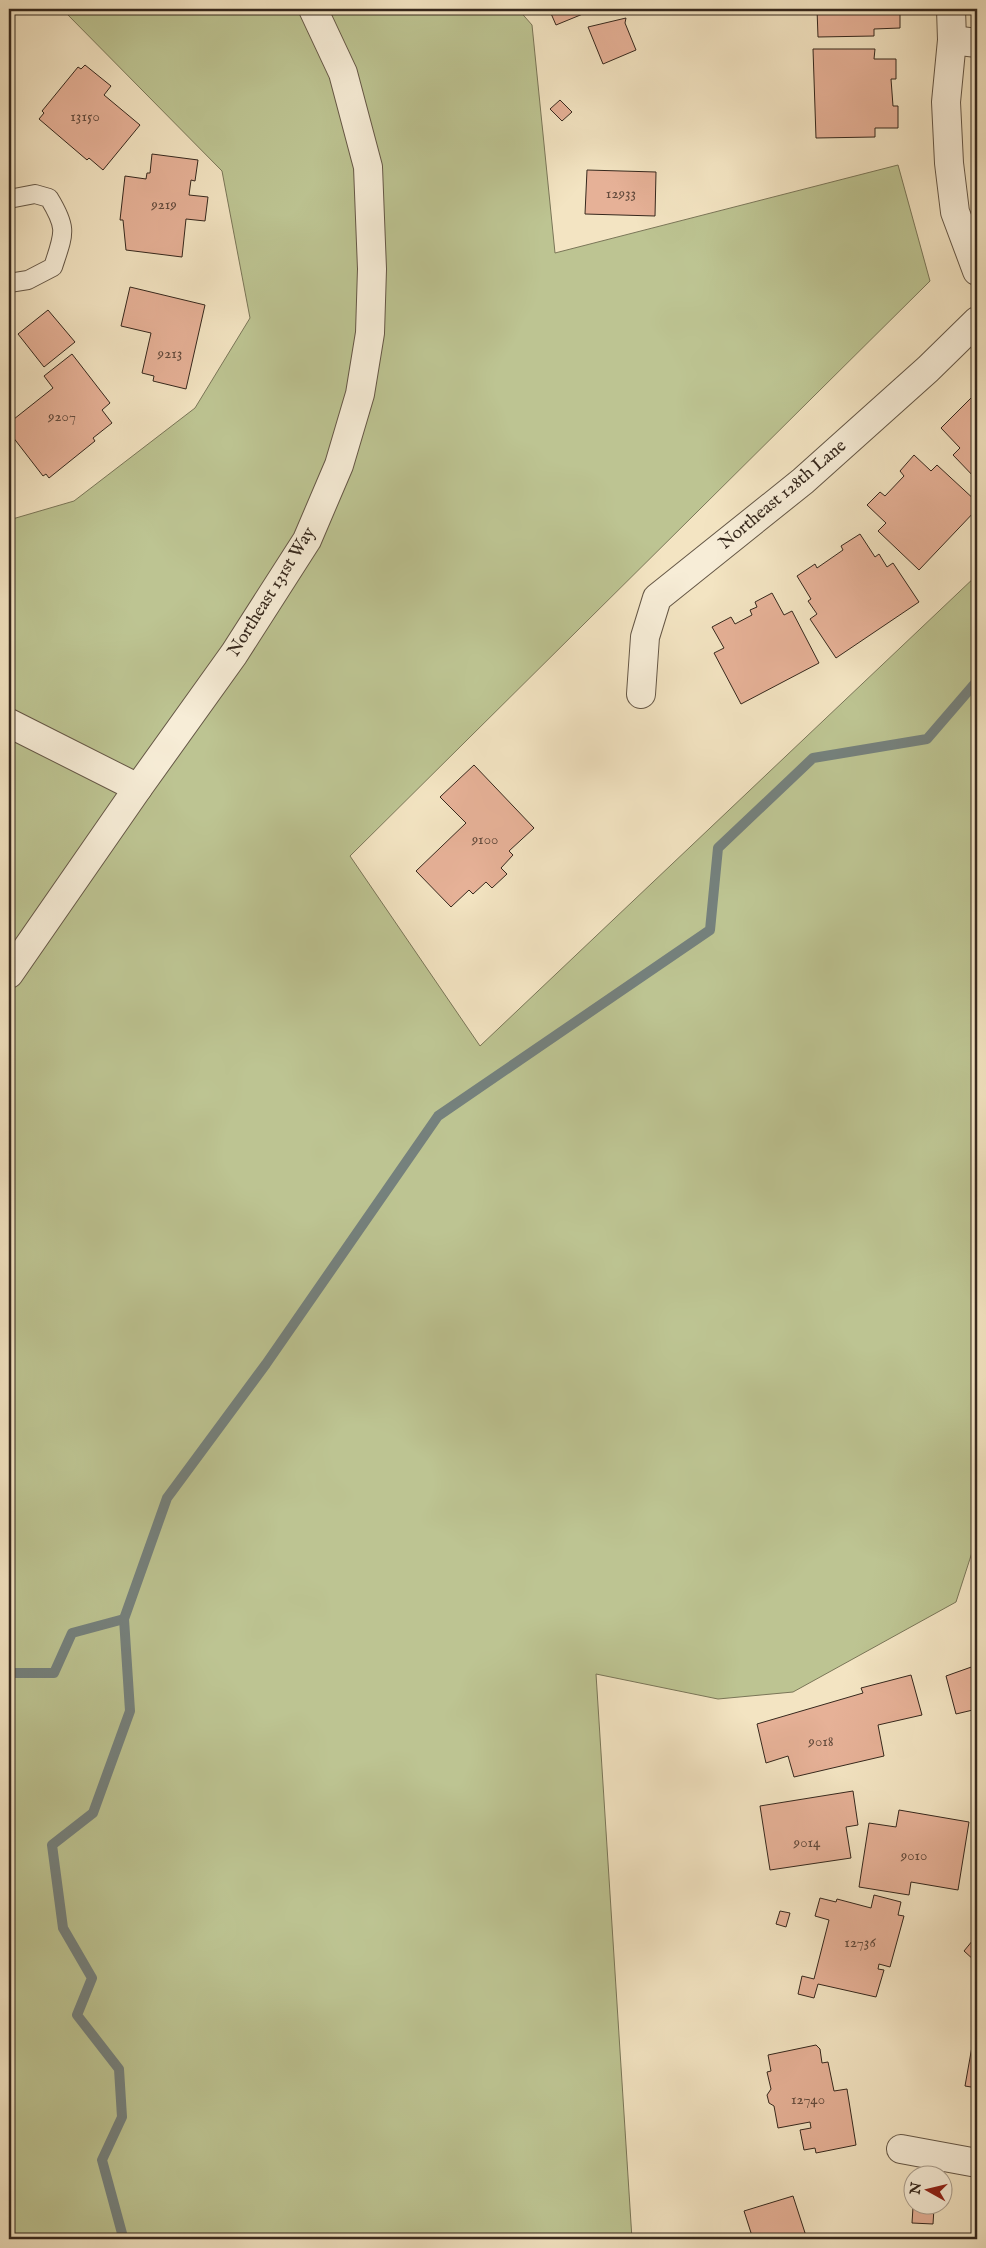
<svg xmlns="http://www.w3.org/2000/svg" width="986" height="2248" font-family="'IM FELL English',serif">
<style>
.green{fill:#bdc492;stroke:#7a7658}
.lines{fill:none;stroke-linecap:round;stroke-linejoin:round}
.stream{stroke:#75817d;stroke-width:10}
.building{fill:#e6b197;stroke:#36281d}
.service-casing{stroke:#655746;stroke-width:20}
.minor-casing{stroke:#655746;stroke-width:30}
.tertiary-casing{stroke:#655746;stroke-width:30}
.service{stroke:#f7edd7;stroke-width:18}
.minor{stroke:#f7edd7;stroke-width:28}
.tertiary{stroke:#f7edd7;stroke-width:28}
.labels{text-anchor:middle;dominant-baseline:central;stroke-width:4;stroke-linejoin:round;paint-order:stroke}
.number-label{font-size:15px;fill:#624a3c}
.street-label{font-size:18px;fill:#36281d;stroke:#f7edd7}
</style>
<rect width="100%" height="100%" fill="#f3e4c2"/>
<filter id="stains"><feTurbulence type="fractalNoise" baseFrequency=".004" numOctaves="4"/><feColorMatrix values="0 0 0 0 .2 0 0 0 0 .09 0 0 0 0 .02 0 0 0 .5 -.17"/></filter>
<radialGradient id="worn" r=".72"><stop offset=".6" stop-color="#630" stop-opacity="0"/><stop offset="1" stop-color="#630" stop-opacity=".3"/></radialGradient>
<polygon class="green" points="56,9 518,9 532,25 555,253 898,165 930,281 350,856 480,1046 977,575 977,1537 956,1602 793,1692 718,1699 596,1674 632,2239 9,2239 9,520 74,501 195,408 250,318 222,171 66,13"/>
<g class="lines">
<g class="stream">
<polyline points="9,1673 54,1673 72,1633 124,1619"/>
<polyline points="126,2239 123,2237 102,2160 122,2117 119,2069 77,2015 92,1978 63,1928 52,1845 93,1813 130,1711 124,1619 167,1498 266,1364 438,1116 710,930 718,848 813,758 927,739 977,681"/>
</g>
</g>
<g class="building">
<polygon points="549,9 595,9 556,25"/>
<polygon points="817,9 900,9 900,28 874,29 874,36 818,37"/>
<polygon points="626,18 625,23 636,50 603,64 588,27"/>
<polygon points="813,49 875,49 874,59 896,59 896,79 891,79 893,106 898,106 898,128 875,128 875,137 816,138"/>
<polygon points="85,65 111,86 104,95 140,125 103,170 89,158 87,160 39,119 44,113 42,111 78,67 81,69"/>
<polygon points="560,100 572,112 562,121 550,109"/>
<polygon points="152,154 198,160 195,181 191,180 189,195 208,197 205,221 186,219 182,257 126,250 123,220 120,220 125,176 146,179 147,173 150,173"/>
<polygon points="587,170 656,172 655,216 585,214"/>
<polygon points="130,287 205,305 186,389 153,381 154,376 142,373 151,333 121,326"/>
<polygon points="48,310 75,342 44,367 18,334"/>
<polygon points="72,354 110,403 102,410 112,423 93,438 95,441 49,478 46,474 43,476 9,432 9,423 53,388 44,376"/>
<polygon points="977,392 977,480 953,455 960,448 941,428"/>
<polygon points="914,455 931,471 937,465 977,502 977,509 919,570 878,531 886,523 867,505 880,492 885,496 904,476 900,471"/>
<polygon points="860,534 875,557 879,554 887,567 893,563 919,602 836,658 810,619 817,614 808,601 811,599 797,576 815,564 817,568 843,550 841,546"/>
<polygon points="772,593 784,615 792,611 819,663 741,704 714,653 724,648 712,627 731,617 735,624 752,615 750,610 757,607 755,602"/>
<polygon points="474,765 534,828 509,851 513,855 501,868 507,874 492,888 486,882 473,894 469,890 451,907 416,871 466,823 440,797"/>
<polygon points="977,1665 977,1709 956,1714 946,1676"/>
<polygon points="911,1675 922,1715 878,1725 884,1756 794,1777 788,1756 766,1763 757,1724 863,1693 861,1688"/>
<polygon points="853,1791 858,1825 846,1827 851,1858 770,1870 760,1806"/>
<polygon points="899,1810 969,1822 958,1890 911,1882 909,1895 859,1887 869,1823 896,1827"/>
<polygon points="874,1895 901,1902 898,1915 904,1916 890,1967 879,1964 878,1969 884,1970 876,1997 818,1984 814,1998 798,1994 802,1976 814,1979 829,1920 815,1916 820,1898 836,1902 837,1899 871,1908"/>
<polygon points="780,1911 790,1913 786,1927 776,1924"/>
<polygon points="973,1940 977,1944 975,1961 964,1951"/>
<polygon points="976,2024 977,2024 977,2088 965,2086"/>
<polygon points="816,2045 820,2049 822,2063 828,2062 834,2091 847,2089 856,2145 816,2153 815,2148 804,2150 800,2130 811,2128 810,2122 778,2128 774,2106 769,2103 767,2095 771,2089 767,2072 771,2071 768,2055"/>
<polygon points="793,2196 807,2239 753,2239 744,2211"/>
<polygon points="913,2207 934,2208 933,2224 912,2223"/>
</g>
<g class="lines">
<g class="service-casing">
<path id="service" d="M9 199 35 194 49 198C68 229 64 233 53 267L28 280 9 283"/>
</g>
<g class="minor-casing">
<g id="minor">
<polyline points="951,9 952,40 946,102 949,163 955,212 977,271"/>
<polyline points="952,40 977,43"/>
<polyline points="641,694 645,637 657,598 803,481 928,369 977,321"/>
<polyline points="9,723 138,788"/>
<polyline points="901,2149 977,2163"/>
</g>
</g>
<g class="tertiary-casing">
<polyline id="tertiary" points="9,974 138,788 234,654 307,540 339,465 360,394 370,333 372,269 368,167 343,73 313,9"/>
</g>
<use href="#service" class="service"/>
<use href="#minor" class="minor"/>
<use href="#tertiary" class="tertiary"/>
</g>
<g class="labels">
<g class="number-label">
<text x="85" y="116">13150</text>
<text x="621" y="193">12933</text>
<text x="164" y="204">9219</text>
<text x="170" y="353">9213</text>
<text x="62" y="416">9207</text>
<text x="485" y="839">9100</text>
<text x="821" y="1741">9018</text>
<text x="807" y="1842">9014</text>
<text x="914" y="1855">9010</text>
<text x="860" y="1942">12736</text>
<text x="808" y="2099">12740</text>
</g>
<g class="street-label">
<text transform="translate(783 495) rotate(-40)">Northeast 128th Lane</text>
<text transform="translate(272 592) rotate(-58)">Northeast 131st Way</text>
</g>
</g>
<rect width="986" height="2248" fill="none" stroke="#f3e4c2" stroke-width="30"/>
<rect x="10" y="10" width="966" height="2228" fill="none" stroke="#36281d" stroke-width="2.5"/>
<rect x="15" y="15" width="956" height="2218" fill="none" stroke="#36281d"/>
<g transform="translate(928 2190) rotate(278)"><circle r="24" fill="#f7edd7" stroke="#aa9e8d"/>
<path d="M0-4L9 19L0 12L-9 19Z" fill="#8f2418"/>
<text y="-8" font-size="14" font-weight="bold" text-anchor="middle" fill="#36281d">N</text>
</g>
<rect width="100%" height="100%" filter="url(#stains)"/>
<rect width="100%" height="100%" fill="url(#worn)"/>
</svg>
